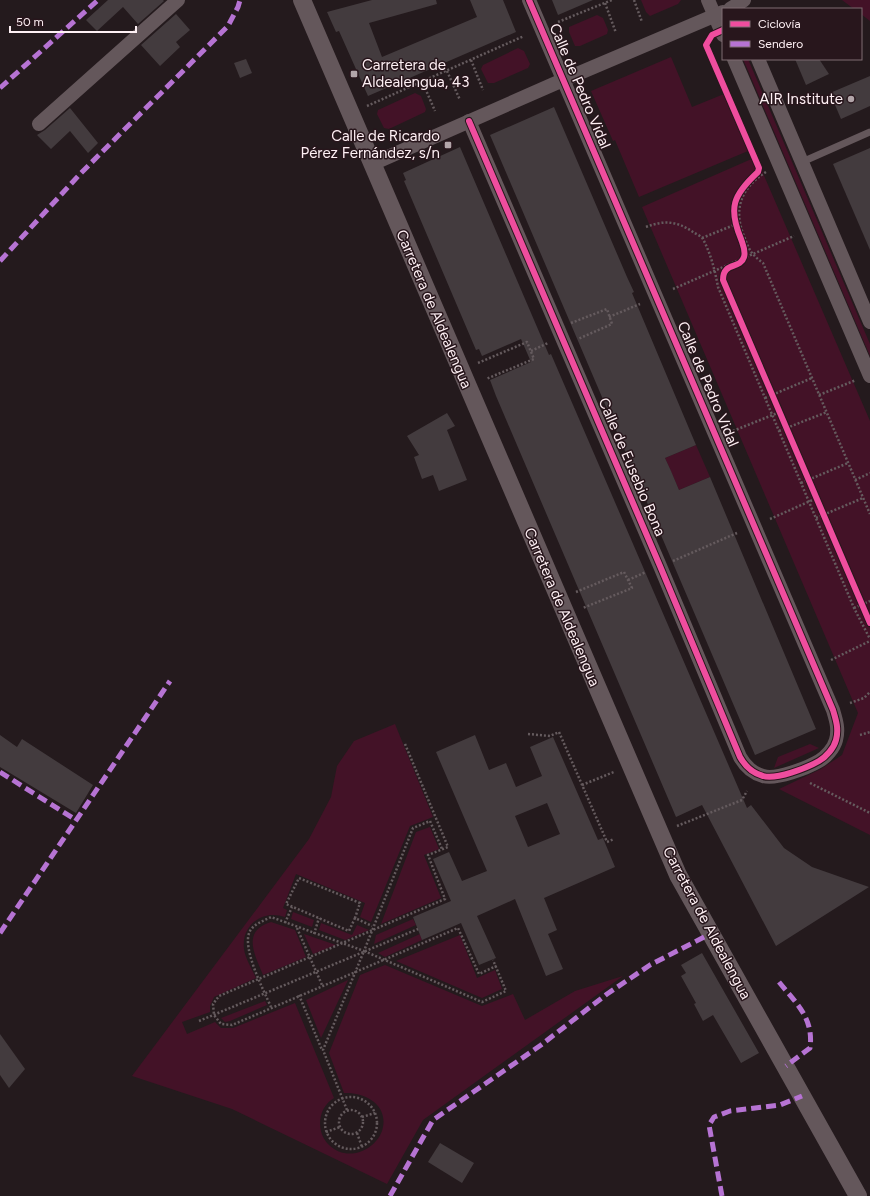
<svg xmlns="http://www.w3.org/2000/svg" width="870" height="1196" font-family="Figtree,sans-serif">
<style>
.green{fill:#431227}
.building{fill:#433b3e;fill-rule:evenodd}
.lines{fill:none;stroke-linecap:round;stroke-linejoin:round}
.path{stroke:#655b5e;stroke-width:2.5;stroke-dasharray:2 2;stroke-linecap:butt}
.service{stroke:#64575b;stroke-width:7}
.minor{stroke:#64575b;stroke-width:14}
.tertiary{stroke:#64575b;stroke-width:18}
.quiet{stroke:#b673d3;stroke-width:5;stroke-dasharray:10 5;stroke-linecap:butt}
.cycleway-casing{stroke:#28161c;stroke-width:8}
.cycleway{stroke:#ef4d9e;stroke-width:6}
.poi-dot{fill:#b2a5a9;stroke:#28161c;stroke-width:1.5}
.labels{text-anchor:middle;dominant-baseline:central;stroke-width:3;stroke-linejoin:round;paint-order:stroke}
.poi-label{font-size:15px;fill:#fef0f4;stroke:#28161c;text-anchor:end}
.street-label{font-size:15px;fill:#fef0f4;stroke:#28161c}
</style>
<rect width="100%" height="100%" fill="#241a1d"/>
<g class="green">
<polygon points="641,0 681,0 678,4 650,16 646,12"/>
<polygon points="842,0 870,0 870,21 861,14 861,9 854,9"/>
<polygon points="597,15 603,18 608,30 607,34 580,46 575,46 569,32 569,27"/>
<polygon points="518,48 524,51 530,64 528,68 494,83 488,83 481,69 483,65"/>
<polygon points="671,57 692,107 724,94 748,151 639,197 615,140 613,141 591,91"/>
<polygon points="743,59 748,59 870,344 870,356"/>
<polygon points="415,93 421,96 426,109 425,112 389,129 384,128 377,114 378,110"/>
<polygon points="756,157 870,421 870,835 779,789 821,769 842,755 858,713 642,207"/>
<polygon points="696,445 710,477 679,490 665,458"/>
<path d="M395 724 433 817 410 826 371 922 360 917 365 903 296 874 283 908 287 910 285 917C263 909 241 925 244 949 245 958 252 969 256 978L214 997 210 1006V1012L182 1022 187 1034 215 1022 221 1028H233L295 1003 334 1098C318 1107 315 1132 329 1145 346 1162 374 1152 382 1131 390 1105 365 1092 344 1093L329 1053 360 975 385 965 482 1006 513 994 525 1020 575 991 623 976 423 1120 387 1184 232 1109 132 1076 309 839 331 797 337 766 354 741Z"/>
<polygon points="810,744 819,748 774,768 778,757"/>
<polygon points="430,827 439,849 424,855 441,898 381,924 416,832"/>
<polygon points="293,912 314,920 312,927 291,919"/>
<polygon points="413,919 416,925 374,944 376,935"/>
<path d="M271 922 295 930 306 957 263 975C255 955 241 931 271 922Z"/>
<polygon points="321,923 352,935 357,925 369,930 345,940 319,930"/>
<polygon points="304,934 336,945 313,954"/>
<polygon points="420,934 422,940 385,957 378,953"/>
<polygon points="460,935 477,978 495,970 502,989 482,998 396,961"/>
<polygon points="348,980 321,1038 306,1000"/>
<polygon points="265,1001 267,1005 230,1021 225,1022 221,1018"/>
</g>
<g class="building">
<polygon points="108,0 163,0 164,1 138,24 123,7 97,31 86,20"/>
<polygon points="372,0 436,0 437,4 369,23 382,57 477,17 470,0 503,0 516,32 368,96 339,31 336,32 327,12"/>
<polygon points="552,0 593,0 558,15"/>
<polygon points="176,14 190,30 176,42 180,47 160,66 141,45"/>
<polygon points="246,59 252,73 240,78 234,63"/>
<polygon points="795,59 819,59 829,74 806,85"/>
<polygon points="870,76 870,106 841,119 830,93"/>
<polygon points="554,107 627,277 634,292 632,293 696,445 665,458 671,471 679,490 710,477 816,729 755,755 490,135"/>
<polygon points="70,108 98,143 88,153 70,131 51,149 37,135 45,130"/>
<polygon points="460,147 549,355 551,354 747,808 751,805 784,848 812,867 869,887 776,946 702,805 676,817 496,396 490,380 531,362 521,339 482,356 479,349 476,350 404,181 406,180 403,173"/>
<polygon points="870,148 870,250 833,164"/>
<polygon points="447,413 455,426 447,430 467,480 439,491 433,475 422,479 414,457 419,455 407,436"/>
<polygon points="0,735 17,747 22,739 93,785 76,813 0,767"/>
<path d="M475 735 489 770 506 763 516 787 542 776 530 747 553 737 598 840 603 838 615 867 544 898 557 930 548 934 563 969 546 976 515 899 477 916 496 958 479 965 461 923 422 940 413 917 451 901 433 859 449 852 462 881 487 871 436 752ZM547 803 560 834 528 847 515 816Z"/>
<polygon points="702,953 759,1053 741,1063 713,1015 703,1021 694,1004 696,1003 681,976 686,973 681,965"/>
<polygon points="0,1034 25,1069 9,1088 0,1075"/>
<polygon points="440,1143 474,1163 462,1183 428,1162"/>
</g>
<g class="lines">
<g class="path">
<polyline points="634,0 642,22"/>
<polyline points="605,3 616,33"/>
<polyline points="558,22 612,0"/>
<polyline points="471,60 483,90"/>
<polyline points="447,71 460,100"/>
<polyline points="422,81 435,111"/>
<polyline points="367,106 524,36"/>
<path d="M766 172C741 188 733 209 744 236 749 250 751 254 763 263L870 514"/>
<path d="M646 227C664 220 677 221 693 232 696 234 701 236 703 239 711 254 715 271 718 287L854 608 870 639"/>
<polyline points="702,238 739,223"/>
<polyline points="673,289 794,236"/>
<polyline points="609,317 640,304"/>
<polyline points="571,323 607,309 612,324 578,339"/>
<polyline points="531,351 548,343"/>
<polyline points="478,363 527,342 534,359 486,379"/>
<polyline points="819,395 856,380"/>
<polyline points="765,398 812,378"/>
<polyline points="733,431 780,412"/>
<polyline points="779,431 827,412"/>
<polyline points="855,480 870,473"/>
<polyline points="801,483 848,463"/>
<polyline points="816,518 863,498"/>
<polyline points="770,519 817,498"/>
<polyline points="673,561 737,533"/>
<polyline points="628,580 646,572"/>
<polyline points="576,592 624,572 632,588 583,608"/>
<polyline points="854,608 870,601"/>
<polyline points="831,660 870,641"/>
<polyline points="850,703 864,698 870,692"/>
<polyline points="528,734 550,736 559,732 607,842 614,839"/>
<polyline points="860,735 870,732"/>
<polyline points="405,744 448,847 428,855 445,899 219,996 213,1004 214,1015 221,1024 232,1025 458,928 479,974 496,966"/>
<polyline points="810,783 870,813"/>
<polyline points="582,785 614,772"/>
<polyline points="677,826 742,800 747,791"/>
<polyline points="355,918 349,931 286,904 299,878 360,903 355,918 372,926"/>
<polyline points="285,923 292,907"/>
<polyline points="297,928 322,985"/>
<polyline points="314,934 319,918"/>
<polyline points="299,995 322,1050"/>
<path d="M271 1007C264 991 241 947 250 931 254 924 263 921 271 917L364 951 413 828 430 821 442 849"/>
<polyline points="199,1021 418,929"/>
<circle cx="351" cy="1123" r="26"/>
<polyline points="347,1110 323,1050 364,951 482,1002 506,991 493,960"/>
<circle cx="351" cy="1122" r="12"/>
<polyline points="362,1117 375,1113"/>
<polyline points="326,1132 340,1127"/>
<polyline points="357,1133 362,1147"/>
</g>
<polyline class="service" points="802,162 870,132"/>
<g class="minor">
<polyline points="708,0 723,35"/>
<polyline points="730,9 744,0"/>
<polyline points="734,59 870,376"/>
<polyline points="758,59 870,322"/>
<path d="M469 121 660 566 740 757C745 766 752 773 763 776 776 780 807 768 819 761 826 757 834 748 836 740 839 729 836 720 833 710L529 0"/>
<polyline points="39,124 178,0"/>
<polyline points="372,164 563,80 723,12"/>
</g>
<polyline class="tertiary" points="302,0 678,875 858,1196"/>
<g class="quiet">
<polyline points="0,88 98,0"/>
<polyline points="0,261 81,173 228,26 238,7 240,0"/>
<polyline points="0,772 76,820"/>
<polyline points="0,933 170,681"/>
<path d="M779 982C796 1003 814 1018 810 1048L786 1066"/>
<polyline points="390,1196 433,1120 541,1045 607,994 650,965 710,934"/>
<polyline points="722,1196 709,1125 714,1117 730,1111 780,1105 802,1096"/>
</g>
<g class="cycleway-casing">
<g id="cycleway">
<path d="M723 30 712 35 706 45 759 168 758 172C733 195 728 208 741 239 743 245 746 251 744 257 740 270 723 261 723 280L870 623"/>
<path d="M469 121 660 566 740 757C745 766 752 773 763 776 776 780 807 768 819 761 826 757 834 748 836 740 839 729 836 720 833 710L529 0"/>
</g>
</g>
<use href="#cycleway" class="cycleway"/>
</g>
<g class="poi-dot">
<rect x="350" y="70" width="8" height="8" rx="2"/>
<circle cx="851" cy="99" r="4"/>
<rect x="444" y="141" width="8" height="8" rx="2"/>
</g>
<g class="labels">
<g class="poi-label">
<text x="362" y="65" text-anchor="start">Carretera de<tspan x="362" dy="17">Aldealengua, 43</tspan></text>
<text x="843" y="99">AIR Institute</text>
<text x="440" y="136">Calle de Ricardo<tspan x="440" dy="17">Pérez Fernández, s/n</tspan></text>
</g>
<g class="street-label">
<text transform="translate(580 86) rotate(67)">Calle de Pedro Vidal</text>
<text transform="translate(434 309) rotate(67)">Carretera de Aldealengua</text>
<text transform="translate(708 384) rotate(67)">Calle de Pedro Vidal</text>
<text transform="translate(632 467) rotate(67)">Calle de Eusebio Bona</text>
<text transform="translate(562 607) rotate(67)">Carretera de Aldealengua</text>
<text transform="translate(707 923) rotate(62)">Carretera de Aldealengua</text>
</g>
</g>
<rect x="722" y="8" width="140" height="52" fill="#28161c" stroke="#7e6d72"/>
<rect x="730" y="21" width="20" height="6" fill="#ef4d9e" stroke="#7e6d72"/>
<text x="758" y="28" font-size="12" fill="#fef0f4">Ciclovía</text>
<rect x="730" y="41" width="20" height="6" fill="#b673d3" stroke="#7e6d72"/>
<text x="758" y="48" font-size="12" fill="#fef0f4">Sendero</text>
<path d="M10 26v6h126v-6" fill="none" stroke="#fef0f4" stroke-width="2"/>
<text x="16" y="26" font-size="12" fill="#fef0f4" stroke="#28161c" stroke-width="3" paint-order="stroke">50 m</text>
</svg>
